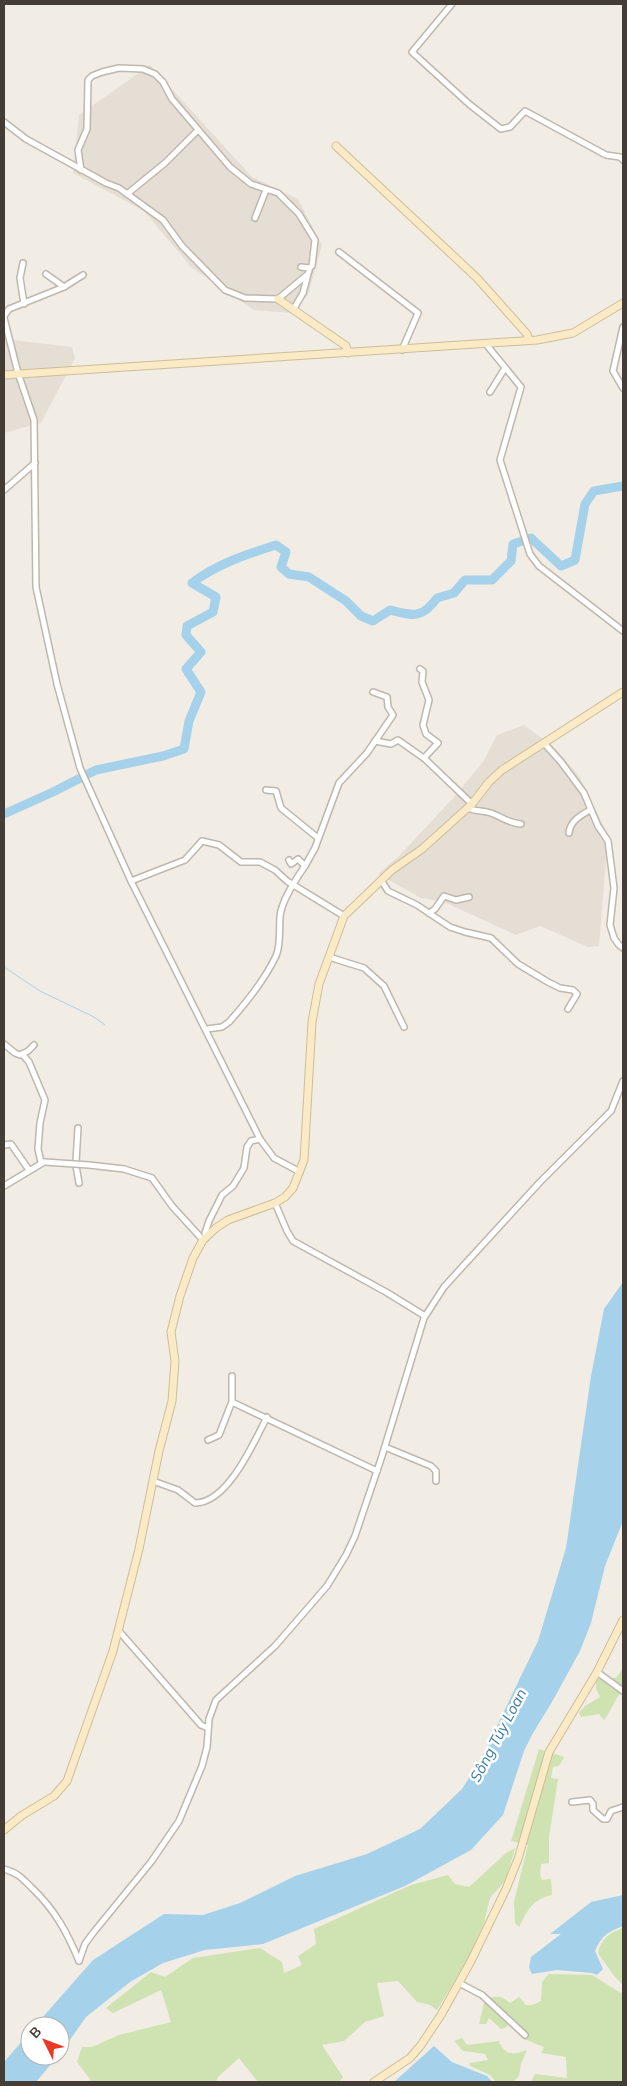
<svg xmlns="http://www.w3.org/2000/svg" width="627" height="2086" font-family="Mulish,sans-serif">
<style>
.residential{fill:#e5ded4}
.green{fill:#cfe2b1}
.water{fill:#a6d1ea}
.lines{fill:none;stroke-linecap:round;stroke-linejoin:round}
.stream{stroke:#a6d1ea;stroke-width:1}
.river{stroke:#a6d1ea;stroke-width:9}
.street-casing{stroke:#bfb7ac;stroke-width:8}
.secondary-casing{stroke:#cdbd98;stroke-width:9}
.street{stroke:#fff;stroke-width:5}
.secondary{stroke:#faebc6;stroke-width:7}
.street-bridge-casing{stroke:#bfb7ac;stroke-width:8;stroke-linecap:butt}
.street-bridge{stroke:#fff;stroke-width:5}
.labels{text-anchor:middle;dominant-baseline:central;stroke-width:5;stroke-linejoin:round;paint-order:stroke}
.water-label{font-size:15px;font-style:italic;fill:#387da5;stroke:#fff}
</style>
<rect width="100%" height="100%" fill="#f1ede5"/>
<g class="residential">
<polygon points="150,65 252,177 298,199 322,245 308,295 291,313 254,310 191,267 144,211 73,173 79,115"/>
<polygon points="4,339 72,347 75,358 41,423 4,433"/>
<polygon points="524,725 555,748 579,776 608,835 599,946 588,947 540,926 516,935 444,902 421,898 378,874 399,856 454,797 483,762 497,735"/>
</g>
<g class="green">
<path d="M623 1668V1691C615 1697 612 1710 604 1720L599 1714 581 1717 579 1713 585 1706 600 1697 596 1689V1678H616Z"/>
<path d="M539 1749 564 1757 559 1766 553 1767 551 1778 558 1779 549 1837V1863L541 1864 540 1875 542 1880 551 1879 552 1895C531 1900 529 1909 519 1927L515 1923 514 1902 528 1845 511 1841Z"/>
<polygon points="515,1848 506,1880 490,1898 484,1923 467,1961 437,2010 430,2005 417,2002 398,1981 377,1983 384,2016 365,2022 344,2041 322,2045 343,2077 339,2082 258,2082 239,2058 218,2077 216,2082 90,2082 90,2079 77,2062 82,2047 92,2047 119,2035 171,2022 161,1990 113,2013 106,2008 151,1972 165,1977 193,1958 260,1948 282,1962 284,1973 302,1965 298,1956 316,1944 314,1929 411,1885 448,1875 455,1884 469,1887 506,1853"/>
<path d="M623 1928V1985L615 1977 598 1953C601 1939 610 1932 623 1928Z"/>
<path d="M549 1974 592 1975 621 1993 623 1990V2082H531L535 2074 567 2078 566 2057 541 2053 544 2047 524 2039 509 2022 507 2027 501 2029 489 2018 486 2024H479L485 1999C497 1996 501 1995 510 2003L519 1997 526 2005H532L541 2001 542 1982Z"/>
<path d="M462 2038 467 2045 499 2041C505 2056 513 2055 527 2050L521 2064 519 2076 513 2082H496L490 2075 470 2066 469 2063 488 2060 485 2054 463 2051 454 2041Z"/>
</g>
<g class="water">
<polygon points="623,1282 623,1521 605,1566 591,1623 580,1651 552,1702 533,1733 524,1751 503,1815 471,1850 405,1886 263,1944 205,1950 163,1963 130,1982 86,2017 60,2054 60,2026 35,2026 93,1960 164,1914 203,1915 240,1903 295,1876 367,1854 420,1829 462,1789 481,1759 538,1641 566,1548 591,1376 604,1309"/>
<path d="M623 1895V1926C609 1931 601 1936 595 1951L603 1969 597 1975 592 1973 557 1970 532 1974 529 1968 531 1957 561 1934H550L591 1902Z"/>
<polygon points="30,2032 30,2056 58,2056 36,2082 4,2082 4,2062"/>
<polygon points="434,2046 452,2062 487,2076 492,2082 394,2082"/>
</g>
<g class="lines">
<polyline class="stream" points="4,967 40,991 94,1017 105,1025"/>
<path class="river" d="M4 814 53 792 96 770 163 756 184 749 189 721 201 692 186 669 201 652 186 635 187 626 213 612 216 597 192 583C217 564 247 554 276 545L286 552 281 567 289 574 309 577 346 601 361 616 373 621 390 610C413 616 422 619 437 598L454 593 465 580H492L511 561 513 544 531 538 561 566 575 560 585 504 594 491 623 486"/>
<g class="street-casing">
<g id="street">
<polyline points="452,4 412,52 469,104 501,129 510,127 525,111 606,155 620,157 623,160"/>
<polyline points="4,122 26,139 106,183 119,188 163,220 182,246 225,290 245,298 278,299 308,274 303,293 293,310"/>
<polyline points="81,170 78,150 87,129 88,80 92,76 102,72 119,68 143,69 155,74 163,82 172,99 230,167 251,184 278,193 299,214 315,240 312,266 309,268"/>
<polyline points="127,194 165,163 198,130"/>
<polyline points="255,218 266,190"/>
<polyline points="339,252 418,313 402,350"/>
<polyline points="23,263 20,278 24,304"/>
<polyline points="301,267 309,268 309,271"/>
<polyline points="46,274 64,287 83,275"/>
<polyline points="4,316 9,309 64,287"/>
<polyline points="4,318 18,373 34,420 36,587 57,684 80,768 131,881 260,1139 274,1158 300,1172"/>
<polyline points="623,327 613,371 623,388"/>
<polyline points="485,343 521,387 500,460 530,554 539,566 623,631"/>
<polyline points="490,392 505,368"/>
<polyline points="4,490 35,463"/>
<polyline points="420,669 423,671 422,682 429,700 423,725 426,734 438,743 424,758"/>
<polyline points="375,741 391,744 398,740 425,759 472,804"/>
<polyline points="544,743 561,762 584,793 598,826 608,841 614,888 610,925 614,938 619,945 623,948"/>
<polyline points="266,790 276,791 281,808 318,838"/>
<path d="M468 808C476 812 483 810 491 813 502 817 508 823 521 824"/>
<path d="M569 833C570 821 581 815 590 810"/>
<polyline points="289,860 291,864 298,859 305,866 315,848 339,783 367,753 393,715 388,707 387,697 373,692"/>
<polyline points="381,880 388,891 417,905 450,927 465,932 491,938 518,964 548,982 560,988 573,990 577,994 568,1009"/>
<polyline points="131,881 185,860 202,841 219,845 241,862 260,862 275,870 287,881 344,916"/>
<polyline points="429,913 435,909 444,896 456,900 469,897"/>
<polyline points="329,957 364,968 384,986 404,1027"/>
<path d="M207 1029 222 1027 229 1022C246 1003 265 979 276 956 281 945 279 929 280 917 281 901 296 879 305 866"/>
<polyline points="4,1044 15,1053 20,1055 28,1051 34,1045"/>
<polyline points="22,1054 29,1062 45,1100 40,1123 38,1149 41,1162"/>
<polyline points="4,1145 11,1144 29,1170"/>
<polyline points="76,1162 78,1128"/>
<polyline points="89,1165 124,1169 152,1178 172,1206 203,1240"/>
<polyline points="76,1166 79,1183"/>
<polyline points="4,1186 44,1162"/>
<polyline points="275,1203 287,1231 293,1241 386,1292 425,1316"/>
<polyline points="206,1238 205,1233 209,1221 222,1195 233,1186 244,1168 247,1147 251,1141 260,1139"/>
<polyline points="232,1376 232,1403"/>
<polyline points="208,1440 219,1435 231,1404 234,1403 377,1471"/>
<polyline points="385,1447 431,1466 436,1471 436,1481"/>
<path d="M153 1481 178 1490 195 1503C228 1503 254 1442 267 1417"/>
<polyline points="118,1630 201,1725 208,1728"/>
<polyline points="597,1672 623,1691"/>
<polyline points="572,1802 590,1800 593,1804 593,1810 603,1819 607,1819 611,1811 623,1807"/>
<path d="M4 1869C18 1873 22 1878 32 1888 55 1910 67 1932 79 1961"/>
<polyline points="79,1961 85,1944 93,1933 151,1862 179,1821 202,1766 207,1747 209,1719 216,1700 275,1646 327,1586 346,1555 355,1536 382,1456 424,1318 444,1287 464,1265 540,1182 611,1111 623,1081"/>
<polyline points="459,1983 482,1995 525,2035"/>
</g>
</g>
<g class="secondary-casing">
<g id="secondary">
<polyline points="336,146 477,278 527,334 529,340"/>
<polyline points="278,299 346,346 348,353"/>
<polyline points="4,375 537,340 573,333 623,303"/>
<polyline points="4,1830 21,1816 54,1796 67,1781 113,1651 139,1549 159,1451 172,1401 175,1361 171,1332 180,1296 193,1258 203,1240 216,1228 228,1220 275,1203 285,1197 293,1188 304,1160 312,1022 319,984 344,916 392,870 422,849 472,804 489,782 502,770 623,692"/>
<polyline points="374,2082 410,2058 421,2045 441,2015 471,1961 506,1889 518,1859 549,1752 597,1672 623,1620"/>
</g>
</g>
<use href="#street" class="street"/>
<use href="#secondary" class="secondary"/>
<g class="street-bridge-casing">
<polyline id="street-bridge" points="45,1162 89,1165"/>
</g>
<use href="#street-bridge" class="street-bridge"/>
</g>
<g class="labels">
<g class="water-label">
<text transform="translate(498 1735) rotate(-62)">Sông Túy Loan</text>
</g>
</g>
<rect width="627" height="2086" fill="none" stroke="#433d35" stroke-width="10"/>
<g transform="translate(45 2041) rotate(312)"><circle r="24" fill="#ffffff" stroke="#b4b1ae"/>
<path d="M0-4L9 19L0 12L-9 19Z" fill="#e83925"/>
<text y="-8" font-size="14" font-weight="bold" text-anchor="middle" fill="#433d35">B</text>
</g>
</svg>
